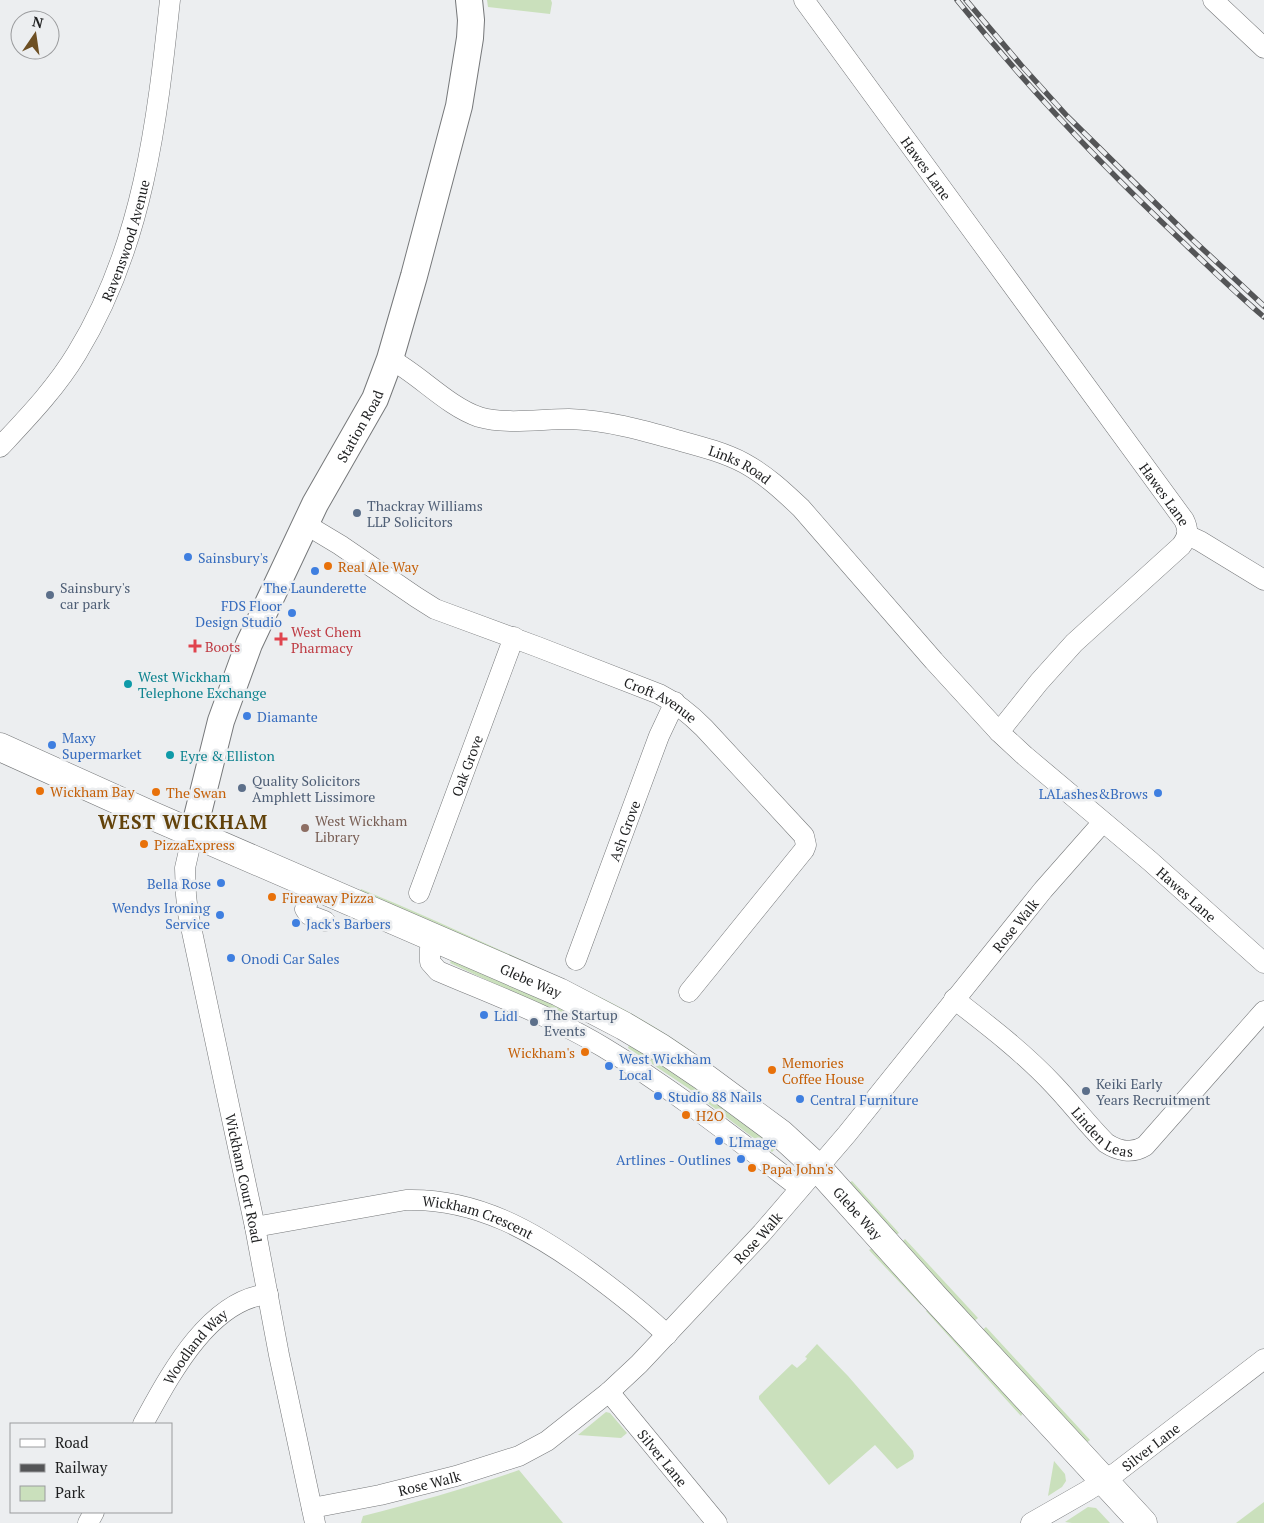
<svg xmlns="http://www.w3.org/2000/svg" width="1264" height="1523" font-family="'PT Serif',serif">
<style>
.green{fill:#cae0bc}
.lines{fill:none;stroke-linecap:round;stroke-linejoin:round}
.minor-casing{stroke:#76787a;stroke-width:21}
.major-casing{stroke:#76787a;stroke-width:28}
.highway-casing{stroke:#76787a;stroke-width:29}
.minor{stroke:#fff;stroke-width:20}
.major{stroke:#fff;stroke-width:26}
.highway{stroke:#fff;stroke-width:28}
.rail-casing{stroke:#545557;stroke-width:5.5}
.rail{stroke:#eceef0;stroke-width:4;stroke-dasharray:11;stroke-linecap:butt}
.service-dot{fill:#5c6f8a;stroke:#eceef0;stroke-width:2}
.shop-dot{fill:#3f7fe0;stroke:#eceef0;stroke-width:2}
.food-dot{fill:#e8710a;stroke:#eceef0;stroke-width:2}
.health-dot{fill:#e0444e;stroke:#eceef0;stroke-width:2}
.culture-dot{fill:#0f9aa8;stroke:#eceef0;stroke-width:2}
.education-dot{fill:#8d6e63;stroke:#eceef0;stroke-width:2}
.labels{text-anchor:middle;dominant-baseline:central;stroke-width:5;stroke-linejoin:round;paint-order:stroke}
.street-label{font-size:14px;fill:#1e1f20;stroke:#eceef0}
.service-label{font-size:14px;fill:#4e5e75;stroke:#eceef0;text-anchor:start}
.shop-label{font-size:14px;fill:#366cbe;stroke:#eceef0;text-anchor:start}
.food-label{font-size:14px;fill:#c56008;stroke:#eceef0;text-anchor:start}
.health-label{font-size:14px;fill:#be3a42;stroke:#eceef0;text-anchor:start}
.culture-label{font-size:14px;fill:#0d838f;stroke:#eceef0;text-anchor:start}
.education-label{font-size:14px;fill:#785e54;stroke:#eceef0;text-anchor:start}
.district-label{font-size:19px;font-weight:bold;letter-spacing:1px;fill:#62420a;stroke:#eceef0}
</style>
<rect width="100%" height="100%" fill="#eceef0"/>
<g class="green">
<polygon points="487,0 551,0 552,3 550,14 488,7"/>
<path d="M361 889C415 911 467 935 520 959 565 980 610 1000 653 1026 690 1048 723 1075 758 1101L359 892Z"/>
<polygon points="452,958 566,1011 564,1016 450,963"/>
<polygon points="630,1043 722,1105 769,1142 775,1149 772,1152 688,1088 628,1048"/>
<polygon points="852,1181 899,1233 894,1236 849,1183"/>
<polygon points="905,1239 978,1318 973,1322 901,1243"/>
<polygon points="874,1247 923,1301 921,1305 869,1250"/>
<polygon points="930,1308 1024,1412 1021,1416 926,1311"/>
<polygon points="986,1327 1090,1440 1086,1443 981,1331"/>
<polygon points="817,1344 848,1376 913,1451 914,1456 913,1459 897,1469 875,1445 829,1485 759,1399 759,1396 792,1364 797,1368 806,1360 807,1358 805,1357"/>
<polygon points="606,1412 610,1413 627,1433 621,1438 578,1435"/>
<polygon points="1054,1461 1065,1474 1066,1481 1062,1487 1048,1496"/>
<path d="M519 1470 563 1523H361L363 1516C416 1502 468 1488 519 1470Z"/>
<polygon points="1264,1502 1264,1523 1236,1523"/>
<polygon points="1088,1507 1096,1508 1110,1523 1072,1523 1065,1522"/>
</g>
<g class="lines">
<g class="minor-casing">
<g id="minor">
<path id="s1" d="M804 0 1184 520C1189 530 1188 537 1181 546L1074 643 1039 682 999 732 1025 756 1150 861 1264 963"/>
<polyline points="1213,0 1264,48"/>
<path id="s2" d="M390 359C420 375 447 406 479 417 506 425 541 419 569 419 606 420 642 430 677 440 699 446 723 452 744 463 766 475 783 491 801 508L934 661 999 732"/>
<path id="s3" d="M0 447C28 417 56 388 77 353 143 245 157 123 170 0"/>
<path id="s4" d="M305 524 340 545 416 597 435 609 538 647 659 694C677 703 690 714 704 728L804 836 806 845 804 850 689 992"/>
<polyline points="1187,535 1200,541 1264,580"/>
<path id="s5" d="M193 833 185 868 186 895 188 913 255 1227 279 1355 315 1523"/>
<polyline points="315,885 305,909 309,915 325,921"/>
<path id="s6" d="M419 893 514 637"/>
<path d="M434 937 430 949V962L438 971C494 995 551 1016 603 1047 673 1089 736 1139 800 1188"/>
<path id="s7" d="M576 960 659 736 675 702"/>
<path id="s8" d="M954 999C989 1026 1024 1053 1054 1085 1072 1104 1088 1125 1106 1143 1118 1151 1132 1154 1145 1146L1264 1011"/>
<path id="s9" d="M255 1227 406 1200C477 1198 535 1232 590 1272 617 1292 643 1312 667 1335"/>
<path id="s10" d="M609 1392 717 1523"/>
<path id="s11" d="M143 1424C169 1377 208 1300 268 1294"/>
<path id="s12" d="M312 1508 380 1495 456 1476 519 1456 547 1441 609 1392 639 1364 762 1233 847 1134 1043 890 1103 822"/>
<polyline points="88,1523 94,1512"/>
<path id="s13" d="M1031 1523 1087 1491 1117 1472 1264 1359"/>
</g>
</g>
<g class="major-casing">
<g id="major">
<path id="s14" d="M193 833 221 721 249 644 315 504 375 399 390 359 414 276 459 106 470 38 471 20 469 0"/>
</g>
</g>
<g class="highway-casing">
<g id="highway">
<path id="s15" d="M0 747 153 816 559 992 624 1026 661 1048 704 1077 781 1134 818 1168 935 1298 1143 1523"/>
</g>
</g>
<use href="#minor" class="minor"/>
<use href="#major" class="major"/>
<use href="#highway" class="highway"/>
<g class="rail-casing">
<g id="rail">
<path d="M957 0C1027 87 1104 168 1186 245 1211 269 1237 294 1264 317"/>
<polyline points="966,0 1021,65 1067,116 1193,240 1264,306"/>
</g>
</g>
<use href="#rail" class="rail"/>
</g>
<g class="service-dot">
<circle cx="357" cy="513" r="5"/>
<circle cx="50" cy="595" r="5"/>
<circle cx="242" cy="788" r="5"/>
<circle cx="534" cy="1022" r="5"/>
<circle cx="1086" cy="1091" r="5"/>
</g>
<g class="shop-dot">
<circle cx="188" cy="557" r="5"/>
<circle cx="315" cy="571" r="5"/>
<circle cx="292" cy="613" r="5"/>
<circle cx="247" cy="716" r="5"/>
<circle cx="52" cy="745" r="5"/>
<circle cx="1158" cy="793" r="5"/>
<circle cx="221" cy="883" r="5"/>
<circle cx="220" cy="915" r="5"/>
<circle cx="296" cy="923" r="5"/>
<circle cx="231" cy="958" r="5"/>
<circle cx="484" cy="1015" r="5"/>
<circle cx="609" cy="1066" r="5"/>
<circle cx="658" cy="1096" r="5"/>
<circle cx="800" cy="1099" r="5"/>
<circle cx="719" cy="1141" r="5"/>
<circle cx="741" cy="1159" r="5"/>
</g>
<g class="food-dot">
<circle cx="328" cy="566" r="5"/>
<circle cx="40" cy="791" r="5"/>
<circle cx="156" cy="792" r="5"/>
<circle cx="144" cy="844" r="5"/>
<circle cx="272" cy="897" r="5"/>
<circle cx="585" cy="1052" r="5"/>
<circle cx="772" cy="1070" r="5"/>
<circle cx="686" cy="1115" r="5"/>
<circle cx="752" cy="1168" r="5"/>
</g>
<g class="health-dot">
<path d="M278.5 631.5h5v5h5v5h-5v5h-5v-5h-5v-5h5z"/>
<path d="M192.5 638.5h5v5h5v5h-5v5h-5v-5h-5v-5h5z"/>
</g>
<g class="culture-dot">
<circle cx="128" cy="684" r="5"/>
<circle cx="170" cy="755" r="5"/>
</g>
<circle class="education-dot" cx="305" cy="828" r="5"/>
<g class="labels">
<g class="street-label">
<text stroke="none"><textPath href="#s1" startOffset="208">Hawes Lane</textPath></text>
<text stroke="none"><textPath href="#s3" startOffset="245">Ravenswood Avenue</textPath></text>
<text stroke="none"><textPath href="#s14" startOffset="442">Station Road</textPath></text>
<text stroke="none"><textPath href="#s2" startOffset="375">Links Road</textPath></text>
<text stroke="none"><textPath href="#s1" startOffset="612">Hawes Lane</textPath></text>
<text stroke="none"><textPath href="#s4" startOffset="399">Croft Avenue</textPath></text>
<text stroke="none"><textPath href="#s6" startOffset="136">Oak Grove</textPath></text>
<text stroke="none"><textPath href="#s7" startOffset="138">Ash Grove</textPath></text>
<text stroke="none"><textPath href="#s1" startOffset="1181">Hawes Lane</textPath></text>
<text stroke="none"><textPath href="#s12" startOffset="944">Rose Walk</textPath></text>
<text stroke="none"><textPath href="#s15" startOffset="580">Glebe Way</textPath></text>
<text stroke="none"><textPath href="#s8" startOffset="201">Linden Leas</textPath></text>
<text stroke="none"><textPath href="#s5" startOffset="352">Wickham Court Road</textPath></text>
<text stroke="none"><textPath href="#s15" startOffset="985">Glebe Way</textPath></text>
<text stroke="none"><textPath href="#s9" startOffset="228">Wickham Crescent</textPath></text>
<text stroke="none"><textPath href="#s12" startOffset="539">Rose Walk</textPath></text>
<text stroke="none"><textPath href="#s11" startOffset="94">Woodland Way</textPath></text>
<text stroke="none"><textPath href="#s13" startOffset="142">Silver Lane</textPath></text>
<text stroke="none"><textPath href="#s10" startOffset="85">Silver Lane</textPath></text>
<text stroke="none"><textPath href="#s12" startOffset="120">Rose Walk</textPath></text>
</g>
<g class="service-label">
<text x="367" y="505">Thackray Williams<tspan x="367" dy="16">LLP Solicitors</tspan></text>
<text x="60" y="587">Sainsbury's<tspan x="60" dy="16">car park</tspan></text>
<text x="252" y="780">Quality Solicitors<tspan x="252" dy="16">Amphlett Lissimore</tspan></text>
<text x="544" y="1014">The Startup<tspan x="544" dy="16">Events</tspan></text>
<text x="1096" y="1083">Keiki Early<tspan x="1096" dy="16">Years Recruitment</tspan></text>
</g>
<g class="shop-label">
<text x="198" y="557">Sainsbury's</text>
<text x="315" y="587" text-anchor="middle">The Launderette</text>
<text x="282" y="605" text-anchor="end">FDS Floor<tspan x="282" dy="16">Design Studio</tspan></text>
<text x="257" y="716">Diamante</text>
<text x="62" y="737">Maxy<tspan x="62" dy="16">Supermarket</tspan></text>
<text x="1148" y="793" text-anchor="end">LALashes&amp;Brows</text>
<text x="211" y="883" text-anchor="end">Bella Rose</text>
<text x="210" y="907" text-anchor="end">Wendys Ironing<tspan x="210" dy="16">Service</tspan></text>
<text x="306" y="923">Jack's Barbers</text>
<text x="241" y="958">Onodi Car Sales</text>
<text x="494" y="1015">Lidl</text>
<text x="619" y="1058">West Wickham<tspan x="619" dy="16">Local</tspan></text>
<text x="668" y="1096">Studio 88 Nails</text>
<text x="810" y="1099">Central Furniture</text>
<text x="729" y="1141">L'Image</text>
<text x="731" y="1159" text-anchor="end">Artlines - Outlines</text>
</g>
<g class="food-label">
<text x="338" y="566">Real Ale Way</text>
<text x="50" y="791">Wickham Bay</text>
<text x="166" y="792">The Swan</text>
<text x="154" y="844">PizzaExpress</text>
<text x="282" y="897">Fireaway Pizza</text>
<text x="575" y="1052" text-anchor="end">Wickham's</text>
<text x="782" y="1062">Memories<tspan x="782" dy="16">Coffee House</tspan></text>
<text x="696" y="1115">H2O</text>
<text x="762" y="1168">Papa John's</text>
</g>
<g class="health-label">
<text x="291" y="631">West Chem<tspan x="291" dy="16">Pharmacy</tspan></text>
<text x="205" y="646">Boots</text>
</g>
<g class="culture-label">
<text x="138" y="676">West Wickham<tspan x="138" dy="16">Telephone Exchange</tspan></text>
<text x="180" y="755">Eyre &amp; Elliston</text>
</g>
<g class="education-label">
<text x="315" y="820">West Wickham<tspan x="315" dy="16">Library</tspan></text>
</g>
<g class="district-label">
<text x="183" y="821">WEST WICKHAM</text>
</g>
</g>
<rect x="10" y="1423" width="162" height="90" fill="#eceef0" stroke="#9a9b9d"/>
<rect x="20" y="1439" width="25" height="8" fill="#ffffff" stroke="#9a9b9d"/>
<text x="55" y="1448" font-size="15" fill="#1e1f20">Road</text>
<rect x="20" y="1464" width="25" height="8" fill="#545557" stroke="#9a9b9d"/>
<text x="55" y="1473" font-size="15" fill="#1e1f20">Railway</text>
<rect x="20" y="1486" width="25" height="15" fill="#cae0bc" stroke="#9a9b9d"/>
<text x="55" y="1498" font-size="15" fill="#1e1f20">Park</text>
<g transform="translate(35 35) rotate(13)"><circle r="24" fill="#eceef0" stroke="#9a9b9d"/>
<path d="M0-4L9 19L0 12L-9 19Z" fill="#6d4f23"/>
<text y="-8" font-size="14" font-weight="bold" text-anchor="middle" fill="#1e1f20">N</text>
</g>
</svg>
